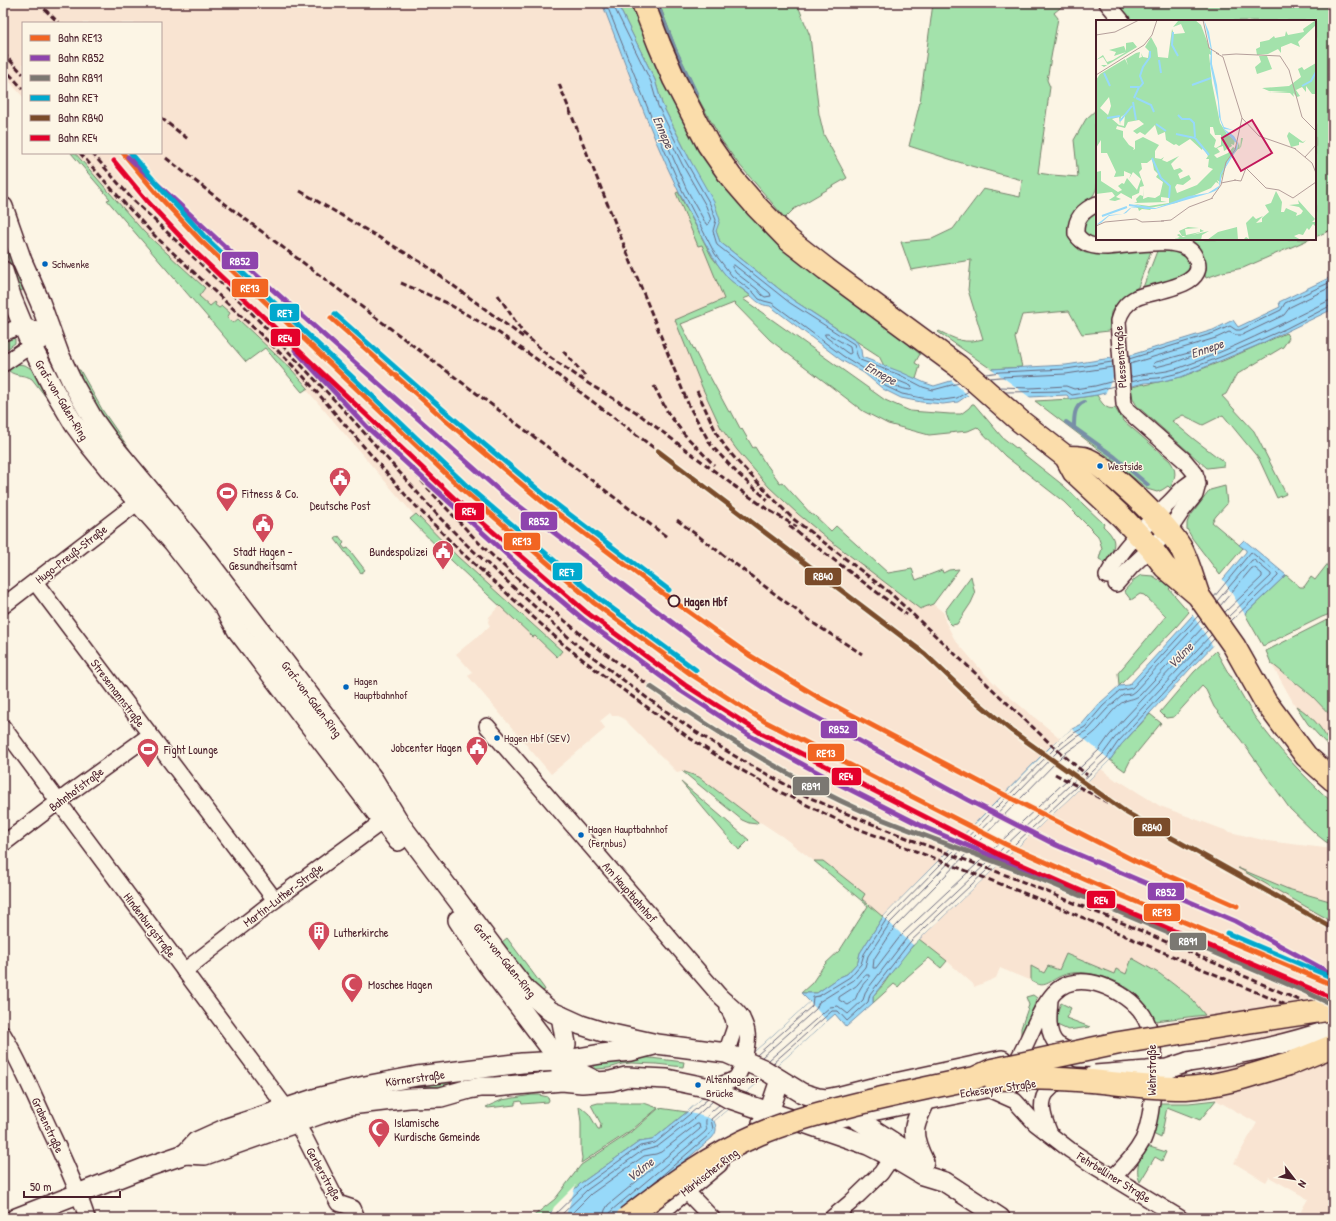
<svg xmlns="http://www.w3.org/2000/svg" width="1336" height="1221" font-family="'Patrick Hand',sans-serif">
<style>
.built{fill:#f9e4d2}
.green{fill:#a3e2ab;stroke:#76806b}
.water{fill:#97d9f9;stroke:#788fa7}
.pier{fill:#fcf5e5}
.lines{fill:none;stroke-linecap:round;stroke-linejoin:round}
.shore{stroke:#69697d;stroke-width:1}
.stream{stroke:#788fa7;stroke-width:4}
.minor-casing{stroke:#4a1f2b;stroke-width:18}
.tertiary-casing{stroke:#4a1f2b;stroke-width:22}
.primary-casing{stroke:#4a1f2b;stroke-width:25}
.minor{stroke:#fcf5e5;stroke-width:15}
.tertiary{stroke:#fcf5e5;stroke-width:19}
.primary{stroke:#fbddab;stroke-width:22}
.rail{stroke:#4a1f2b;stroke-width:3;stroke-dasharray:6 3;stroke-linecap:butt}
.tertiary-bridge-casing{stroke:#4a1f2b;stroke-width:22;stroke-linecap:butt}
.primary-bridge-casing{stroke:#4a1f2b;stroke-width:25;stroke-linecap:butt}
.tertiary-bridge{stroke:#fcf5e5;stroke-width:19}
.primary-bridge{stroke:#fbddab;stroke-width:22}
.rail-1-casing{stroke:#fcf5e5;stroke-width:8}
.rail-2-casing{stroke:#fcf5e5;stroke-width:8}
.rail-3-casing{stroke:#fcf5e5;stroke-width:8}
.rail-4-casing{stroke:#fcf5e5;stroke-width:8}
.rail-5-casing{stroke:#fcf5e5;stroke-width:8}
.rail-6-casing{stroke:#fcf5e5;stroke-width:8}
.rail-1{stroke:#f26522;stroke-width:5}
.rail-2{stroke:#8e44ad;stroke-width:5}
.rail-3{stroke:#7b7872;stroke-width:5}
.rail-4{stroke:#00a9ce;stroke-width:5}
.rail-5{stroke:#7a4b2a;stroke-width:5}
.rail-6{stroke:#e4002b;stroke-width:5}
.bus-dot{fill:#0065bd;stroke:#fcf5e5;stroke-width:1.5}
.stop-dot{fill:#fcf5e5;stroke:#4a1f2b;stroke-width:2}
.labels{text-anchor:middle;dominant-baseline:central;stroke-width:3;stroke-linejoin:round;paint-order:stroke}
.bus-label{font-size:11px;fill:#4a1f2b;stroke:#fcf5e5;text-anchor:start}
.street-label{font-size:12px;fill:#4a1f2b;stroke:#fcf5e5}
.poi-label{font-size:12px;fill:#4a1f2b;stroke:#fcf5e5;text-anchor:start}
.stop-label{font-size:12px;font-weight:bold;fill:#4a1f2b;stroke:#fcf5e5;text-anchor:start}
.water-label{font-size:13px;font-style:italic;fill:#5d4e5e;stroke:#fcf5e5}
.inset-river{fill:none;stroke:#97d9f9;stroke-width:2}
.inset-road{fill:none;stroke:#b59f9b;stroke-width:1}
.view{fill:#c2185b;fill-opacity:0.15;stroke:#c2185b;stroke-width:2}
.inset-edge{fill:none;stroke:#4a1f2b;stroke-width:2}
.line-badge{stroke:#fcf5e5;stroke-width:1.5}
.badge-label{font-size:11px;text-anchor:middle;font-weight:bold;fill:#fff}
</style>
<rect width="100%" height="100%" fill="#fcf5e5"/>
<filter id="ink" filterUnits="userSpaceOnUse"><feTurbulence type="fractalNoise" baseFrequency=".025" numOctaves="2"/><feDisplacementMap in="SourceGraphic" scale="8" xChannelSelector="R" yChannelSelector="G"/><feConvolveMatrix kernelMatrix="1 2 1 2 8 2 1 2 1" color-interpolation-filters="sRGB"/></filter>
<g filter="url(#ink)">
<g class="built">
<polygon points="3,3 602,3 660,150 751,296 681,324 707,375 709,375 729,412 731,411 741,430 742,429 753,448 755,447 766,465 767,465 780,483 782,482 812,515 814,515 920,609 933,604 944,613 945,621 955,640 981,670 1001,690 1060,738 1117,781 1118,780 1160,806 1230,832 1267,841 1333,849 1333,902 1288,889 1250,873 1265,884 1333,922 1333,1218 1297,1218 1308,1199 1269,1177 1266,1182 1234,1163 1257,1123 1216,1100 1204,1015 1189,996 1160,974 1132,958 1126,974 1114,974 1066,954 1059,970 1045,973 1031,966 1031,981 1000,968 996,978 974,987 973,984 947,961 894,929 862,899 865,894 823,862 814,861 783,837 762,823 758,822 699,777 682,771 677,772 623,718 618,716 612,716 610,713 600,721 605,728 605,729 551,774 468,676 472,672 456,654 490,626 488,622 489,617 500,605 533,637 535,635 556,657 562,650 458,557 416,514 414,515 306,389 308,387 292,370 238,319 233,323 227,317 230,313 222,306 220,309 215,305 210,307 199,296 204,289 144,232 75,153 161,153 161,23 23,23 23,97 3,74"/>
<polygon points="1271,663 1312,696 1333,718 1333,751 1315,732 1297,709"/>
</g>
<g class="green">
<polygon points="617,3 632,3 638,20 670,95 696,142 910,343 909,345 920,354 915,363 920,366 916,379 884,366 879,356 793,300 720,242 690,160 662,104 655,80"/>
<polygon points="659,3 797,3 810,36 819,114 824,135 847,178 794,209 785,218 737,162 722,141 698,98 699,97 676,48"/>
<path d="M933 3H1066L1054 13 1058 18 1047 80 1050 87 1038 173 1052 175 1078 177 1074 140 1086 119 1097 109V122L1095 124C1096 143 1100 168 1097 186 1094 207 1057 214 1071 239 1075 247 1079 251 1086 253L1147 247 1151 251 1138 287 1125 295 1115 306 1111 312 1109 331 1082 334 1069 311 1022 315 1015 338 1022 367 991 369 938 332 939 331C957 340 964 344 983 339L968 290 971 260 911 270 901 242 932 239 953 229 983 189 1020 197 1022 180 971 166 909 146 920 102Z"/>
<polygon points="1108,3 1333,3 1333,229 1315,237 1315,21 1123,21"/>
<polygon points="71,153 75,153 144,232 205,288 199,296 210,306 215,302 216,303 215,305 219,308 222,306 230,313 227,318 233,323 238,319 292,370 308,388 302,392 265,348 246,362 107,200 110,199"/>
<path d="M678 192 712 257 729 279 751 296 743 299 885 400 910 411 950 414H961L969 408 972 404H974L1002 437 1064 486 1104 524 1103 526C1118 540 1116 545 1106 563L1099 559 1102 548 1098 536 1064 502 1005 456 977 427 968 431 929 435 888 424 863 411 770 340 734 303 681 324 707 375H709L729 412 731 411 741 430 742 429 753 448 755 447 766 465H767L780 483 782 482 812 515H814L831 531 836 526 888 573 912 569 916 580 942 570 943 573 949 570 959 569 933 604 920 609 832 542 798 514 769 487 737 450 721 428 702 387 675 320 724 299 702 245 698 246 676 193Z"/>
<polygon points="1097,210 1097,239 1136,239 1091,242 1081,231 1082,221"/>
<polygon points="1178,239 1310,239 1243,268 1223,272 1206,278 1197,253"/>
<polygon points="3,242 13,263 23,290 19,292 11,265 3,247"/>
<path d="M1172 246 1190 260C1190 268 1188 273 1183 278L1142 290 1157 251 1156 247Z"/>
<polygon points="1286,333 1289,338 1283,347 1236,375 1226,394 1222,396 1254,431 1286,494 1277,498 1259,459 1223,415 1203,425 1183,415 1172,421 1195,440 1224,462 1224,466 1207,468 1137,406 1133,399 1131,388 1132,387 1144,384 1145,385 1181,377 1225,360"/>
<polygon points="12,338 15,339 15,343 3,352 3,341"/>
<path d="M17 364 25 365 35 371 59 414 32 379C25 374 16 377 9 371Z"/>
<polygon points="78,370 80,370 103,411 137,460 188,520 237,584 124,448 98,409 77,371"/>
<path d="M1097 395C1101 402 1106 411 1115 408L1120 416 1125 422 1170 461C1177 470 1176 478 1170 488L1168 486 1162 490 1157 492 1147 489 1110 458 1035 401 1070 399Z"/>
<polygon points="1225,486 1227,504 1216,516 1212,522 1243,548 1220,575 1192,538 1187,529 1187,523 1189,518 1210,490"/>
<path d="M416 514 458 557 562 651 557 657 535 636 533 637C492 598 449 560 410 519Z"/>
<polygon points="339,536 344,543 342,545 345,549 348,548 365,570 361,573 335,539"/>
<polygon points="1333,557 1333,613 1322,617 1263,646 1245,614 1286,575 1300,587 1304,587 1311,577 1315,580"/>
<polygon points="1141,575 1153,576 1162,582 1164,580 1171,587 1169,589 1189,612 1176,627 1119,686 1118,673 1166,616 1144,595 1140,594 1131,600 1124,591 1135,579"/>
<polygon points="971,576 975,594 971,603 957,624 952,625 949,622 945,611"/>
<polygon points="1333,619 1333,718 1312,696 1271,663 1266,651 1325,621"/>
<path d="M1216 651 1230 676H1231C1239 689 1246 703 1254 716 1277 748 1304 777 1333 803V844L1326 842 1316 834 1290 809 1241 740 1214 707 1206 690 1202 686 1174 717 1166 718 1160 712 1194 672Z"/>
<path d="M1296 706C1314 717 1325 731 1333 751L1308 724Z"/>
<polygon points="1150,714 1161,723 1130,761 1125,771 1110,760 1121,745"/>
<polygon points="682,771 699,777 758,822 757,824 749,823 742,820"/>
<polygon points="681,782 749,840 739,850"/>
<polygon points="814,861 823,861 865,894 862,899 883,917 860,953 858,962 847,974 840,977 817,993 801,993 812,983 824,965 840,950 868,906"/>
<polygon points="1238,868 1288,889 1333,902 1333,922"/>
<polygon points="507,938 544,988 545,990 539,992 502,945 502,942"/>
<polygon points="919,939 947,961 941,968 929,958 907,977 898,987 894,984 873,1003 873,996 883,985 900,960"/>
<path d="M1066 954 1114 974 1116 969 1126 974 1132 958 1160 974 1189 996 1205 1015 1155 1021C1150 1012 1145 1003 1138 996 1121 980 1084 966 1061 976 1049 981 1045 990 1031 981V966L1044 973 1048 966 1059 970Z"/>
<polygon points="1033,995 1037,998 1023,1036 1021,1037 1021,1028 1029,1005 1026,997"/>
<polygon points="1061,1003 1071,1008 1066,1018 1090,1027 1068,1030 1057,1025 1055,1017"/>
<polygon points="642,1057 684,1062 683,1067 656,1064 631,1063 622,1064 609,1068 596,1069 593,1065 593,1064"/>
<polygon points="464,1080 464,1083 444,1086 408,1088 380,1093 422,1083 443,1083"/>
<polygon points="532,1095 539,1095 548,1097 549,1100 548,1102 522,1104 521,1101 515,1102 515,1105 488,1108 486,1107 502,1100"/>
<polygon points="1216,1100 1200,1120 1167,1107 1161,1138 1153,1134 1159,1103 1189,1103"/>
<polygon points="598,1103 644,1103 658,1108 633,1129 581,1163 582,1158 581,1151 581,1122 579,1107 581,1107 589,1114 598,1129 600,1129 601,1124 591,1105"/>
<polygon points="659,1108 687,1112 652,1140 639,1142 581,1183 545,1218 531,1218 555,1199 581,1165 634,1130"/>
<path d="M1150 1147 1166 1152 1162 1161 1155 1157 1140 1182C1135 1171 1138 1153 1150 1147Z"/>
</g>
<g class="water">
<path d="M602 3H617L655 80 662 104 690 160 714 202 720 220 716 231 720 242 793 300 857 342 861 350 862 357 901 372 925 383 934 386 991 369 1066 365 1131 355 1213 330 1233 320 1238 327 1280 307 1279 302 1333 276V309L1256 346 1181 377 1158 382 1144 383 1097 395 1070 399 1067 395 1030 397 968 395 958 402 943 404 921 402 901 398 883 389 864 373 841 360 770 306C759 305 757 301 750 295 743 289 734 284 728 278 712 259 704 240 692 218 656 150 630 75 602 3Z"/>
<path d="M1244 540 1286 575 1229 629 1190 669 1121 745 1110 760 913 945 873 996V1003L846 1027 835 1014 714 1121C717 1128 717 1132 712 1138L616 1218H545L581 1183 639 1142 652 1140 687 1112 810 1002 801 993H817L840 977 847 974 858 962 860 953 883 917 1051 746 1072 729 1082 724 1100 703 1119 686 1129 685 1192 616 1246 552V550L1239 545Z"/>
</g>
<g class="pier">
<polygon points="1129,353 1132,388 1105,394 1113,377 1111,356"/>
<polygon points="989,367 1032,399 970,397 950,379"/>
<polygon points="1222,578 1246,616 1214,648 1192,614"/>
<polygon points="1072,729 1110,760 913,945 883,917 1060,738"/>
<polygon points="810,1002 827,1021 714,1121 709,1118 687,1112"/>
<polygon points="576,1185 565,1218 549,1218 554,1207"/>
</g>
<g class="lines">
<g class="shore">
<polyline points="606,3 664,149 682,190 715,254 732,276 754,293 759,299 764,301 772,303 843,356 866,370 885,386 902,394 922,398 943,400 957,398 969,391"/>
<path d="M613 3 616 11 651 82 658 106 686 162 710 204 716 220 713 231 717 245 790 303 854 344C856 349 856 356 860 360L900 375 923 387 933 390 959 383"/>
<polygon points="666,136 669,137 682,164 706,206 711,220 708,225 706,224 686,188 665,139"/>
<polygon points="734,265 770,293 771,296 765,297 762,295 757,289 736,273 732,267"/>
<polygon points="825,334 828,334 850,347 851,353 849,354 846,352 826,337"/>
<polygon points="1193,352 1195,353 1194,355 1176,362 1156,367 1153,366 1154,363"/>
<polyline points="1129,359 1214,333 1230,326 1236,330 1240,330 1281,310 1285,303 1333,281"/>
<polyline points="1130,364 1216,338 1229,332 1236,335 1242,335 1284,315 1290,307 1333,286"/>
<polyline points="986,374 1000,372 1066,369 1112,362"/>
<path d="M887 376 911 386 912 389 910 390C902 389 891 385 885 379Z"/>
<path d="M1131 377C1147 373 1163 373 1179 368 1231 350 1279 325 1328 301L1333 300"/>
<polyline points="990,378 1000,377 1066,374 1113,367"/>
<polyline points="1131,382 1143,379 1158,378 1179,373 1223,356 1285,329 1330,306 1333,305"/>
<polyline points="1000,387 1030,388 1066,386 1074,389 1095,386 1114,381"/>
<polyline points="1006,392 1066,391 1072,395 1096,391 1114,386"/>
<polyline points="1214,597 1251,552 1278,574 1278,576 1231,621"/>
<polyline points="1217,601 1252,560 1254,560 1271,574 1271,576 1228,617"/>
<polyline points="1220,606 1252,568 1255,568 1262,574 1262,577 1225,612"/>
<path d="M1205 625 1140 695C1135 699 1130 699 1125 701 1116 705 1107 718 1101 726 1090 739 1074 745 1061 757L895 927 874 959 873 968H876L902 934 1099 750 1109 736 1125 718 1208 630"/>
<path d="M866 975H869V978C866 981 862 985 860 989 855 997 858 999 848 1005L839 1000V997L856 986Z"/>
<polyline points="757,1055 812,1006 813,997 819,996 850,977 861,964 864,954 886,920 1054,749 1074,733 1085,727 1103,706 1120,691 1132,688 1198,616"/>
<polyline points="762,1057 816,1009 819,1002 854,980 865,967 868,956 890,923 1057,752 1076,737 1088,730 1107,709 1123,695 1131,694 1135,691 1201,620"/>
<polyline points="769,1060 830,1007 838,1006 848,1014 863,1000 866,991 906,939 1103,754 1114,739 1129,722 1211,635"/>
<polyline points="773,1063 832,1011 838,1011 847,1021 868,1002 870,994 910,942 1107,758 1118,742 1133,726 1214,639"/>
<polyline points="652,1184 709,1135 713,1129 711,1119 724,1108"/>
<polyline points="551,1218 584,1186 640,1146 655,1143 708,1099"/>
<polyline points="558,1218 587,1190 642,1151 657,1147 693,1119 713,1101"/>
<polyline points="567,1218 591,1194 644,1156 656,1154 661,1152 697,1124 699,1124 700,1129 608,1205 605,1210 603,1218"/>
<path d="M609 1218 610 1214 612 1210 705 1132 707 1129C703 1116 710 1113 719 1105"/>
</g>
<g class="stream">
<polyline points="657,3 675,49 696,93"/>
<polyline points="1066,422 1115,457 1148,485"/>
<path d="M1074 427C1074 417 1074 406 1084 402"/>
</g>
<g class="minor-casing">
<g id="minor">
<polyline points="1107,3 1122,21"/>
<path d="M1097 204C1083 210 1075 218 1076 234 1083 245 1094 247 1107 247 1128 246 1182 234 1194 255 1214 287 1153 290 1136 298 1126 303 1121 310 1118 321L1124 404 1127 410 1184 460 1195 473 1198 484 1195 495 1182 511 1168 532 1132 566 1116 584"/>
<polyline points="3,333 22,326 52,334"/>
<polyline points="3,364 21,352 32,347 52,334"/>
<path d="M1107 576C1123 546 1145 526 1169 503 1179 493 1184 485 1197 479"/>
<polyline points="35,582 275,900"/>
<polyline points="3,606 138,502"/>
<path d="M487 726 718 994C726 1003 736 1008 742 1018 744 1023 747 1028 747 1033 749 1042 742 1071 736 1078 730 1083 717 1085 710 1088"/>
<polyline points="3,727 287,1109 304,1136 338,1203 353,1208 357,1218"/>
<polyline points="3,844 71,792 150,735"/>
<polyline points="184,971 275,900 383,821"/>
<path d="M1050 1000C1049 1013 1046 1034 1057 1044 1063 1048 1071 1051 1077 1055"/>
<path d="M3 1034C19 1060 31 1089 44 1117 59 1150 76 1183 87 1218"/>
<polyline points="726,1053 735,1027 733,1018 728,1008"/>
<path d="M1019 1057C1031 1036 1038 1011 1054 993 1078 967 1127 991 1143 1015 1160 1040 1155 1113 1143 1140 1135 1155 1125 1166 1113 1177"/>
<polyline points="986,1088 1015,1101 1035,1123 1070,1150 1091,1164 1180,1218"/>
<path d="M1050 1134C1045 1122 1038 1105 1046 1093 1050 1089 1054 1085 1058 1081"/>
<polyline points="685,1190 712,1218"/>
<polyline points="832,1218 850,1203 881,1173 892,1157"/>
</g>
</g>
<g class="tertiary-casing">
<g id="tertiary">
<polyline points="3,207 22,261 40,302 59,354 72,382 93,419 108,440 197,547 373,779 401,825 508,967 526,990 550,1011 581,1025 603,1032 657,1044 726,1053 763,1069 802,1093 818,1098 826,1099 841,1096 872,1088 1002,1060"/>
<polyline points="3,271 12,299 32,347 54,390 74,424 88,443 114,475 173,542 225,608 237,630 398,841"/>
<polyline points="458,920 486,963 560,1061 574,1070 596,1081"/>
<polyline points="1078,1057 1145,1059"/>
<path d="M1188 1062C1238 1055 1286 1045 1333 1029"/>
<polyline points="561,1071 560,1061 566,1044 561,1016"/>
<polyline points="846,1112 916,1157"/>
<polyline points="842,1117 986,1088 1012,1084"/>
<polyline points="762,1123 769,1112 780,1080"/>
<polyline points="185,1154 196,1142 227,1128 317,1098 365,1086 417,1076 522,1063 560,1061 601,1054 631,1051 654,1045"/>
<path d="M924 1162C910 1133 912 1128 926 1100"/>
<polyline points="16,1218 144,1168 185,1154 205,1155 321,1114 350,1105 409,1098 441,1097 469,1089 481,1087 495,1087 562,1081 582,1083 611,1081 626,1077 667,1079 710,1088 728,1098 769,1112 810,1125 868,1145 890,1156 922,1175 945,1182 1000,1218"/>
<polyline points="652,1218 718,1163"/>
</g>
</g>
<g class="primary-casing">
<g id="primary">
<polyline points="643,3 659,44 674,79 708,144 731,177 757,207 789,240 826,269 958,366 1020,421 1066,457 1074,472 1122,517 1151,548 1165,567 1198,595 1234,646 1265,701 1306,756 1333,780"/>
<path d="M1066 457C1072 457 1078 457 1084 458 1106 464 1171 529 1182 550 1189 564 1193 580 1198 594"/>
<polyline points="1289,1064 1333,1046"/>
</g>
</g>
<use href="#minor" class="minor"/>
<use href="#tertiary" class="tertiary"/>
<use href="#primary" class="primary"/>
<g class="rail">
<polyline points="38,3 59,23"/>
<polyline points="3,53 23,74"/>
<polyline points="3,67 23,89"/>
<polyline points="559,84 689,406 711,445 738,474 768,500"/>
<polyline points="161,118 188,139"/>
<polyline points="80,153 126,205 155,236 270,343 303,376 409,499 460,551 563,644 604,676 691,739 722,759 780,792 846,824 1044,901 1333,1025"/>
<polyline points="92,153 132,199 244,305 344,410 441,519 467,545 577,645 647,698 696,732 738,758 806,796 840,811 912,840 1011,877 1130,926 1333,1015"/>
<polyline points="166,158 208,191 667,537"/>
<polyline points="300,191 424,264 523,337"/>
<polyline points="401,283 445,302 499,333 535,358 658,451"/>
<polyline points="498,295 523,333 551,358 589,384 636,412 737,488"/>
<polyline points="563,351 587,378"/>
<polyline points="654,386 668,413 684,434 714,465"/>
<polyline points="697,391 717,434 726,448 738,462 792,518 889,592 1056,749 1087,775"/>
<polyline points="356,406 434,495 481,545 544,603 590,642 651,687"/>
<polyline points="733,485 767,509 797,527"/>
<polyline points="677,520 816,625 862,654"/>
<polyline points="789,526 907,615"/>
<polyline points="1055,774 1127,813"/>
<polyline points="1316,919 1333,927"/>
</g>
<g class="tertiary-bridge-casing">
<polyline id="tertiary-bridge" points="1095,1075 1147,1071 1167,1069 1188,1062"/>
</g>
<g class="primary-bridge-casing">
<g id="primary-bridge">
<path d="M994 1079C1022 1078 1049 1078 1077 1080 1113 1082 1149 1089 1186 1088 1221 1086 1255 1074 1289 1064"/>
<path d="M627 1218C668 1186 710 1155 759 1134 787 1122 816 1114 845 1107 888 1096 932 1087 975 1078L992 1070 1119 1043 1247 1022 1333 1009"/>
</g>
</g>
<use href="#tertiary-bridge" class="tertiary-bridge"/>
<use href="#primary-bridge" class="primary-bridge"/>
<g class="rail-1-casing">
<g id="rail-1">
<polyline points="123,153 157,194 200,240 463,490 594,603 692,675 764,721 1005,844 1118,894 1333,985"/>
<polyline points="331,318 443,418 544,503 665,595 749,655 818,697 997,791 1135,861 1237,906"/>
</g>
</g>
<g class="rail-2-casing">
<g id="rail-2">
<polyline points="128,157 245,265 502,493 724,662 773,694 968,800 1056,845 1235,921 1330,973"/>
<polyline points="295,350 370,430 516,563 583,619 678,689 752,737 841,785 926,828 1095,900"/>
</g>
</g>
<g class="rail-3-casing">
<path id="rail-3" d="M651 687C720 734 790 779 867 813 924 837 983 856 1040 879 1128 915 1216 954 1304 991L1333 1005"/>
</g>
<g class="rail-4-casing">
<g id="rail-4">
<polyline points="131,153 162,190 204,236 467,486 598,598 696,670"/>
<polyline points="335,314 447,413 548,498 669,590"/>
<polyline points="1227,933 1333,978"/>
</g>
</g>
<g class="rail-5-casing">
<polyline id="rail-5" points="658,451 925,654 966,693 1012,731 1127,813 1333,928"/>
</g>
<g class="rail-6-casing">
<polyline id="rail-6" points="114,161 148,202 192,249 455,499 586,612 685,685 759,732 1000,855 1113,905 1328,996"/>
</g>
<use href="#rail-1" class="rail-1"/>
<use href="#rail-2" class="rail-2"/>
<use href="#rail-3" class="rail-3"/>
<use href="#rail-4" class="rail-4"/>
<use href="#rail-5" class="rail-5"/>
<use href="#rail-6" class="rail-6"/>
</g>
</g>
<defs>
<g id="civic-pin" transform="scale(1.15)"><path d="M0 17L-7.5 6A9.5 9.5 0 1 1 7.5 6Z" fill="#d1495b" stroke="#fcf5e5"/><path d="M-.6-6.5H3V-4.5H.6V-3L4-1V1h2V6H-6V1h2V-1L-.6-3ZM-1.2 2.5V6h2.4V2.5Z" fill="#fff"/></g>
<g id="stadium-pin" transform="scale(1.15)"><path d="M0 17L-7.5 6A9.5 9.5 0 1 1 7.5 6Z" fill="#d1495b" stroke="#fcf5e5"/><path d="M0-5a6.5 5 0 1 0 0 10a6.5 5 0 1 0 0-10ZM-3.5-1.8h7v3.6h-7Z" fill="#fff"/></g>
<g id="building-pin" transform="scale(1.15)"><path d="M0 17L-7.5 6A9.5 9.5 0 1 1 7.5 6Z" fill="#d1495b" stroke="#fcf5e5"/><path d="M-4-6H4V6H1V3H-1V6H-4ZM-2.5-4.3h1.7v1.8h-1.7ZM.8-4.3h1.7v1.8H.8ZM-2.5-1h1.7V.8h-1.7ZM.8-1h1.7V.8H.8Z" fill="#fff"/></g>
<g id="mosque-pin" transform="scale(1.15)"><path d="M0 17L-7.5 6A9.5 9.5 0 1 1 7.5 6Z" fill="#d1495b" stroke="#fcf5e5"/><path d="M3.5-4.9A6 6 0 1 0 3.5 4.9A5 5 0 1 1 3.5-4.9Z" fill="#fff"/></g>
</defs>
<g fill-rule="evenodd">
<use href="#civic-pin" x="340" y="478"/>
<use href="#stadium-pin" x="227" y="493"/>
<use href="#civic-pin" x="263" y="524"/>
<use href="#civic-pin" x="443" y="551"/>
<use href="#civic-pin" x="477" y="747"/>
<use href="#stadium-pin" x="148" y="749"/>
<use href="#building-pin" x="319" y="932"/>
<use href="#mosque-pin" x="352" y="984"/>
<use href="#mosque-pin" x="379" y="1129"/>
</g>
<g class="bus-dot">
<circle cx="45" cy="264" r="3.5"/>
<circle cx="1100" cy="466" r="3.5"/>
<circle cx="346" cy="687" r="3.5"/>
<circle cx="497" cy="738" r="3.5"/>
<circle cx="581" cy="835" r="3.5"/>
<circle cx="698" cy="1085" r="3.5"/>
</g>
<circle class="stop-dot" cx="674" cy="601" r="5.5"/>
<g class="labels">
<g class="bus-label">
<text x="52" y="264">Schwenke</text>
<text x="1108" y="466">Westside</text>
<text x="354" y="681">Hagen<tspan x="354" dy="14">Hauptbahnhof</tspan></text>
<text x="504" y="738">Hagen Hbf (SEV)</text>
<text x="588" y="829">Hagen Hauptbahnhof<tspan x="588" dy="14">(Fernbus)</tspan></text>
<text x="706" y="1079">Altenhagener<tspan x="706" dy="14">Brücke</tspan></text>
</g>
<g class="street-label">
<text transform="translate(1120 357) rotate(-94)">Plessenstraße</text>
<text transform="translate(62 400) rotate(59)">Graf-von-Galen-Ring</text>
<text transform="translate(71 554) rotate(-38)">Hugo-Preuß-Straße</text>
<text transform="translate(118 693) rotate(53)">Stresemannstraße</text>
<text transform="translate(312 699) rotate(53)">Graf-von-Galen-Ring</text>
<text transform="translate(76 789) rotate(-37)">Bahnhofstraße</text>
<text transform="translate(630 892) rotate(49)">Am Hauptbahnhof</text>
<text transform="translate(283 895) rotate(-37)">Martin-Luther-Straße</text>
<text transform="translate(150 925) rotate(53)">Hindenburgstraße</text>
<text transform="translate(505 960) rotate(51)">Graf-von-Galen-Ring</text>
<text transform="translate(1151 1070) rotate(-90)">Wehrstraße</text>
<text transform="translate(415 1078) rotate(-8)">Körnerstraße</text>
<text transform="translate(998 1088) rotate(-8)">Eckeseyer Straße</text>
<text transform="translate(48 1125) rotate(65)">Grabenstraße</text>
<text transform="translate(709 1172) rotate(-38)">Märkischer Ring</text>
<text transform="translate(324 1174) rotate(61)">Gerberstraße</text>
<text transform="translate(1114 1177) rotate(32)">Fehrbelliner Straße</text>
</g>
<g class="poi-label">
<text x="242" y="493">Fitness &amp; Co.</text>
<text x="340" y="505" text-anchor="middle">Deutsche Post</text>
<text x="263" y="551" text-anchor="middle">Stadt Hagen -<tspan x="263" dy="14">Gesundheitsamt</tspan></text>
<text x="428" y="551" text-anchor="end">Bundespolizei</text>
<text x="462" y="747" text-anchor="end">Jobcenter Hagen</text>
<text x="164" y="749">Fight Lounge</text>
<text x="334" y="932">Lutherkirche</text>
<text x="368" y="984">Moschee Hagen</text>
<text x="394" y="1122">Islamische<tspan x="394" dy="14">Kurdische Gemeinde</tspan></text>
</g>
<g class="stop-label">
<text x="684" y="601">Hagen Hbf</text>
</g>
<g class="water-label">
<text transform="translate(664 132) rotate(67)">Ennepe</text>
<text transform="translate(1207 348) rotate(-19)">Ennepe</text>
<text transform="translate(881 373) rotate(29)">Ennepe</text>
<text transform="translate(1180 655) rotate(-46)">Volme</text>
<text transform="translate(640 1169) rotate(-38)">Volme</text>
</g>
</g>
<g transform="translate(1096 20)">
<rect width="220" height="220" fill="#fcf5e5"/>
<path d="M99 0 105 5 115 32V35L113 34 116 63 124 103 131 114 139 120 138 125 135 124 136 126 128 131 127 126 121 128 124 132 118 135 121 138 132 133 137 127 141 129 143 122 144 129 145 118H147L145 127 143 129H142L132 141 124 162 121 160 123 164 120 162 115 168 80 183 53 188 55 190 46 189 43 191 42 188H39L45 186 38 184 53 186 73 183V178L65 177V181L71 182 38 183 41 182 40 179 44 175 47 176 48 167 47 179 52 177 59 178 64 175 67 162 60 157 62 154 58 150 56 139 51 143H45L46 149 43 152 48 166 44 167 43 173 36 176V179L25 173 20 177 25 179 19 181 13 180 19 176 16 172 0 174V152L5 151V161L22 172 26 170 22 166 26 163 28 164 31 158 41 170 45 159 37 152 33 159 35 154 28 151V156L18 157 20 152 11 133H5V120L0 128V60L4 54 29 39 32 45 30 39 40 33 44 32 43 38 46 37 45 33 47 37 52 38 53 31 49 27 55 17 61 28 62 37 72 38 76 9 78 14 89 13 85 4 77 7 82 1ZM13 77 15 86 12 95 4 88ZM29 94 28 106 23 105 16 99 23 97 24 105 25 97ZM43 100 48 104 37 111 41 114 44 112 49 115 59 105 62 115 69 112 70 120 78 125 80 124 83 126 94 119 106 130 107 127 112 136 110 139H113L112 147 117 149 101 165 81 173 79 167 81 164 87 165 95 159 93 155 84 159 82 154 87 151 84 148 78 150 75 144 83 136 71 142 66 140 68 137 65 139 59 138V131L63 125 47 117 39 121V129L37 130 38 128 33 125 27 117V111L20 109 21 106 29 108 32 102ZM114 107H117L119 115H125V125L120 128 118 127 120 120 114 113ZM220 0V5L202 22 204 27 195 23 185 27V33L182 29 172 34 161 35 160 29 164 27V22L173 20 178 16 179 18 189 16 190 11 192 15 208 12 207 9ZM37 22 41 27 8 47 5 45H12L7 37 0 40 7 35 11 42 17 40 30 32 18 36 20 32 13 30 28 26 30 31V23ZM163 36H171L176 49 161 54 159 47 165 42ZM220 43V74H216L210 66V72L206 67 200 70 204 76 201 77 197 73 198 77 194 73 172 72 192 71H173L166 68 193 66 205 57 202 49 206 47 208 50ZM193 112 207 122 210 120 207 123 203 122V125L195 127 191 116ZM180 171 186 182 185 192H188L190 188 201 193 200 196 205 194 207 191 203 187 193 185 203 184 202 180 219 199 216 202H220L219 206 217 204 213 210 211 208 207 215 203 214 198 216 205 220H147L150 217 153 219 150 203 157 196 160 199 167 196 160 203 166 202V198L173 192 169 185 175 183ZM92 207 103 208 89 209 90 215 104 212V209L108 211 96 215 113 211 106 215 105 220H79L83 218 76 220 84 217 81 215 83 214 87 217 90 216H86L83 211ZM141 207 142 220H111L122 212Z" fill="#a3e2ab" fill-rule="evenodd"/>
<path d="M108 0 113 12 116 30V44L121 65 125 100 128 107 137 110 128 109 138 116 142 123 141 129 125 155V161L123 168 119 171 114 173 59 189H49L45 187 35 188 30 193 27 194 13 196 5 203 0 205 13 195 27 194 34 188 43 186 60 188 93 176 112 173 123 166 124 155 141 124 128 110 123 97 122 82 114 44 115 30Z" fill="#97d9f9"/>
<path class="inset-river" d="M77 12 76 25 82 36M63 40 65 53M8 53 14 66M96 65 115 58M206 66 215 61 220 52M34 67H43L38 78M44 67 47 63 44 56 47 47 54 37V31M40 78 55 85 58 92M37 82 40 100M82 95 86 99H94M11 98 24 96M94 99 98 103 99 117M24 101 36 86M60 104 70 111M80 114 99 118M99 118 113 135M56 138 65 158 74 166 73 178M33 185 54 188M6 196 31 187"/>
<path class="inset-road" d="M107 0 113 28 123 34M0 15 19 12 43 0M120 33 127 37 146 98 163 116 200 129M126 35 140 34 184 36 193 50 206 97 220 111M0 55 48 25 56 15 61 0M198 128 216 143 220 153M209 137 220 125M138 160 145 161 150 148 170 168 183 170 197 178 220 162M125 163 140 160M115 179 125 165 130 142 139 130 146 98M65 201 75 200 93 187 117 178M0 206 9 202 40 199 46 202 68 201"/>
<path class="view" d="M156 100 176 133 145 151 126 118Z"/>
<rect width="220" height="220" class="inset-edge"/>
</g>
<g class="line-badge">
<rect x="221" y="251" width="38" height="19" rx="4" fill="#8e44ad"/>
<rect x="231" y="278" width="38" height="20" rx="4" fill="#f26522"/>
<rect x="269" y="303" width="31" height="19" rx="4" fill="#00a9ce"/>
<rect x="270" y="328" width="31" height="19" rx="4" fill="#e4002b"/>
<rect x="454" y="502" width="31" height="19" rx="4" fill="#e4002b"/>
<rect x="520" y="511" width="38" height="20" rx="4" fill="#8e44ad"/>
<rect x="503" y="532" width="38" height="19" rx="4" fill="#f26522"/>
<rect x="552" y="562" width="31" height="19" rx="4" fill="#00a9ce"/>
<rect x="804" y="567" width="38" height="19" rx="4" fill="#7a4b2a"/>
<rect x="820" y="720" width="38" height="19" rx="4" fill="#8e44ad"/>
<rect x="807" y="743" width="38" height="19" rx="4" fill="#f26522"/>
<rect x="831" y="767" width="31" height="19" rx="4" fill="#e4002b"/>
<rect x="792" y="776" width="38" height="20" rx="4" fill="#7b7872"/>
<rect x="1133" y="817" width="38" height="20" rx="4" fill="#7a4b2a"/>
<rect x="1147" y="882" width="38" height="19" rx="4" fill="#8e44ad"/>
<rect x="1086" y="890" width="30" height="19" rx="4" fill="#e4002b"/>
<rect x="1143" y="903" width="38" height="19" rx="4" fill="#f26522"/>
<rect x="1169" y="932" width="38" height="19" rx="4" fill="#7b7872"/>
</g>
<g class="badge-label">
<text x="240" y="265">RB52</text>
<text x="250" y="292">RE13</text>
<text x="285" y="317">RE7</text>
<text x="285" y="342">RE4</text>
<text x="469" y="515">RE4</text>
<text x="539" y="525">RB52</text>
<text x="522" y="545">RE13</text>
<text x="567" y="576">RE7</text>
<text x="823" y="580">RB40</text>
<text x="839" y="733">RB52</text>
<text x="826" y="757">RE13</text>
<text x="846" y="780">RE4</text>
<text x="811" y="790">RB91</text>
<text x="1152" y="831">RB40</text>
<text x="1166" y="896">RB52</text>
<text x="1101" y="904">RE4</text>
<text x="1162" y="916">RE13</text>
<text x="1188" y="945">RB91</text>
</g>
<rect width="1336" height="1221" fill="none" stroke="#fcf5e5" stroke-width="16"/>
<rect x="8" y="8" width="1320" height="1205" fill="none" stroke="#4a1f2b" stroke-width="1.5" filter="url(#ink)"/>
<rect x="22" y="22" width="140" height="132" fill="#fcf5e5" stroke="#b59f9b"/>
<rect x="30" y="35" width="20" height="6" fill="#f26522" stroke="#b59f9b"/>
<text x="58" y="42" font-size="12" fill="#4a1f2b">Bahn RE13</text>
<rect x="30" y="55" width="20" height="6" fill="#8e44ad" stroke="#b59f9b"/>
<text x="58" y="62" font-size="12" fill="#4a1f2b">Bahn RB52</text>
<rect x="30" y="75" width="20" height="6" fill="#7b7872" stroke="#b59f9b"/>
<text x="58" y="82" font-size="12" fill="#4a1f2b">Bahn RB91</text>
<rect x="30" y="95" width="20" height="6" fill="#00a9ce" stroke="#b59f9b"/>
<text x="58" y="102" font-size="12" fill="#4a1f2b">Bahn RE7</text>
<rect x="30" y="115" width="20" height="6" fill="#7a4b2a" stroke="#b59f9b"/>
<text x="58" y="122" font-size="12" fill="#4a1f2b">Bahn RB40</text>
<rect x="30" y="135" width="20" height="6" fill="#e4002b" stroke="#b59f9b"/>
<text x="58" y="142" font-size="12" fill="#4a1f2b">Bahn RE4</text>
<g transform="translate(1294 1179) rotate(121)" stroke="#fcf5e5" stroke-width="3" paint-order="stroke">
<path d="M0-3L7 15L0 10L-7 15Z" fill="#4a1f2b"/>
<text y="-6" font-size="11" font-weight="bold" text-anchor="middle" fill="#4a1f2b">N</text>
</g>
<path d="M24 1191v6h96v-6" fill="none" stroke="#4a1f2b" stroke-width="2"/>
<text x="30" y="1191" font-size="12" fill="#4a1f2b" stroke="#fcf5e5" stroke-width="3" paint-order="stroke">50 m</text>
</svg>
